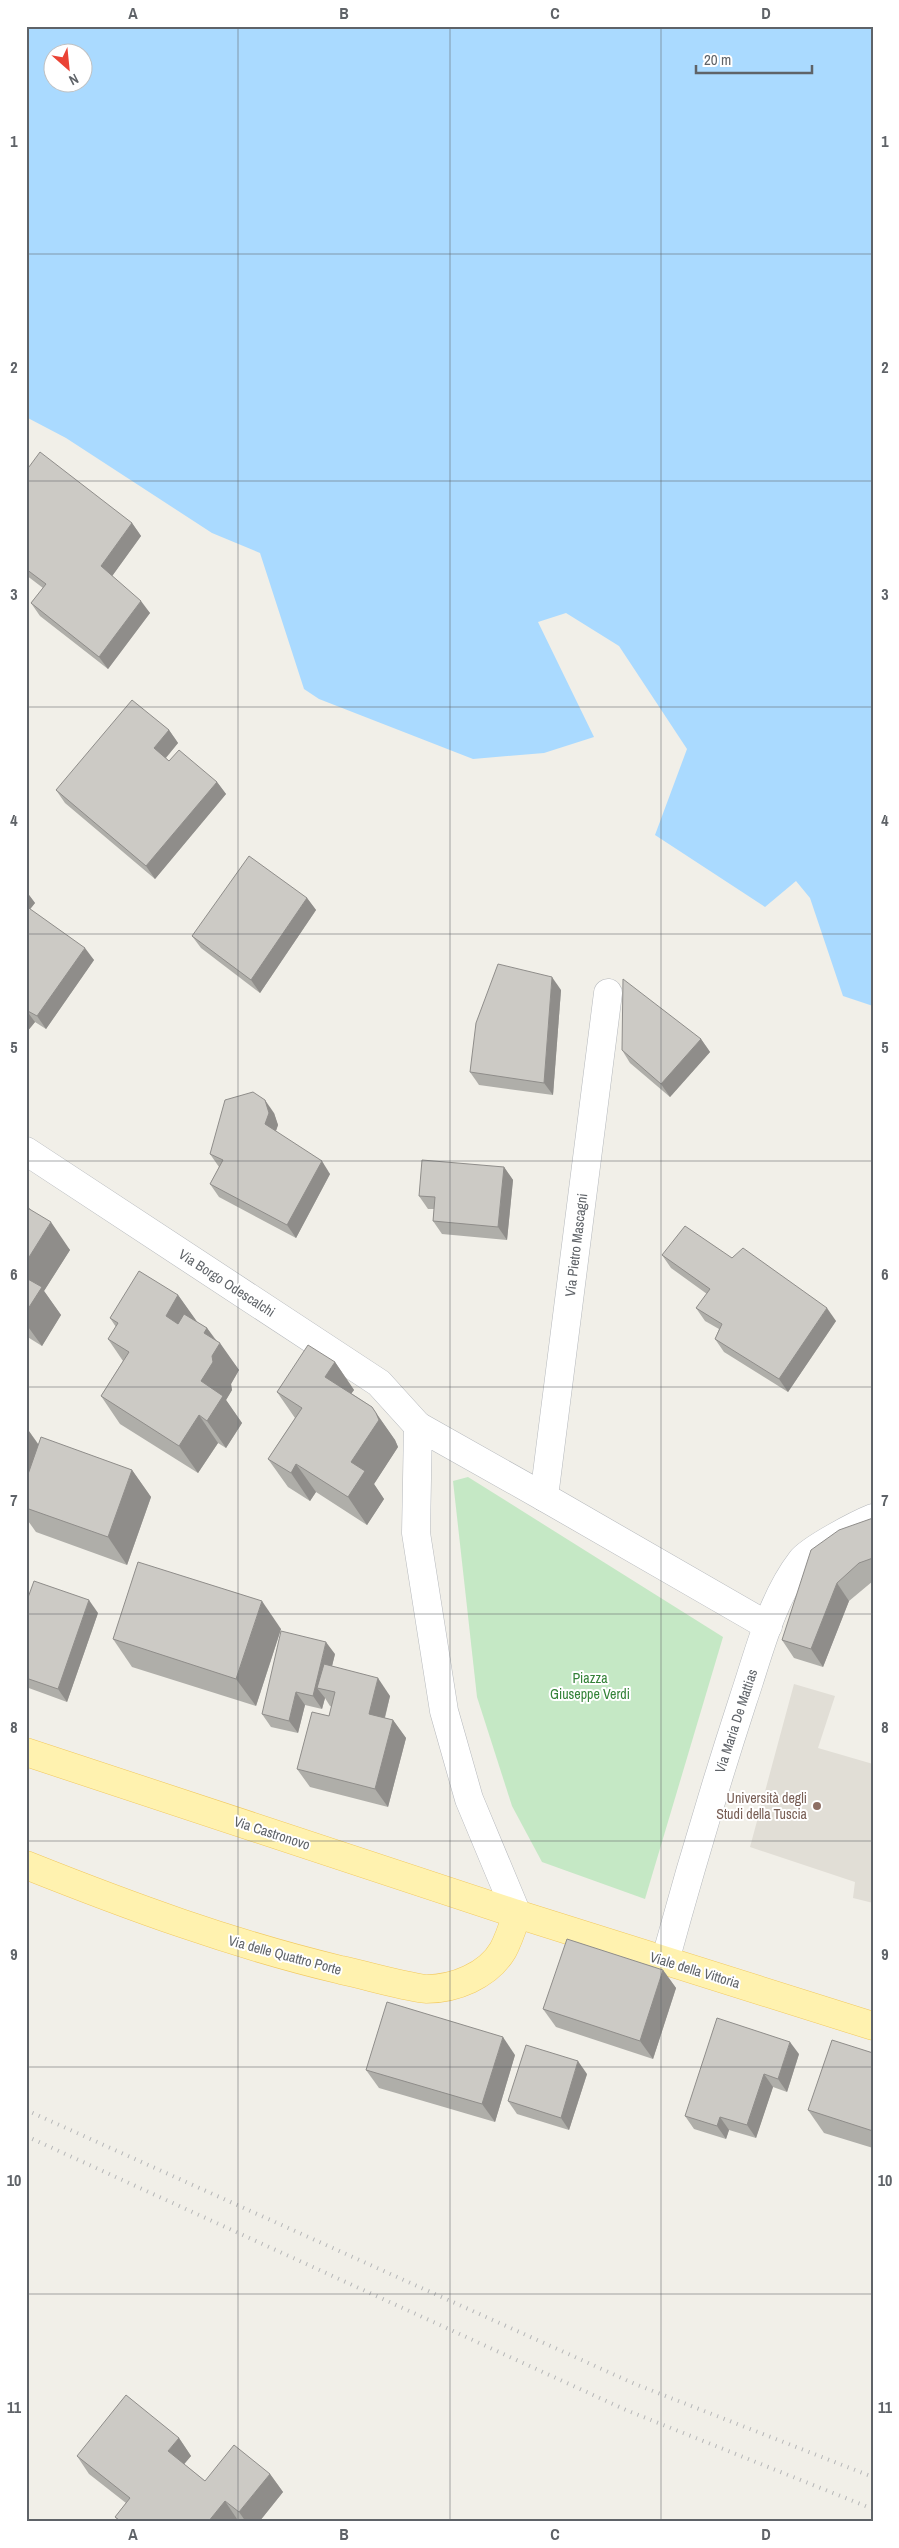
<svg xmlns="http://www.w3.org/2000/svg" width="899" height="2548" font-family="'Archivo Narrow',sans-serif">
<style>
.education{fill:#e1ded6}
.green{fill:#c5e8c5}
.water{fill:#aadaff;fill-rule:evenodd}
.lines{fill:none;stroke-linecap:round;stroke-linejoin:round}
.minor-casing{stroke:#b5b8bc;stroke-width:29}
.major-casing{stroke:#f2c960;stroke-width:29}
.minor{stroke:#fff;stroke-width:28}
.major{stroke:#fff2af;stroke-width:28}
.rail{stroke:#b6b7b8;stroke-width:4;stroke-dasharray:1 6;stroke-linecap:butt}
.wall{fill:#afaea9}
.shaded-wall{fill:#8f8d8a}
.building{fill:#cccac5;stroke:#8f8d8a}
.grid{fill:none;stroke:#5f6368;stroke-width:1;stroke-opacity:0.55}
.education-dot{fill:#8d6e63;stroke:#fff;stroke-width:2}
.labels{text-anchor:middle;dominant-baseline:central;stroke-width:4;stroke-linejoin:round;paint-order:stroke}
.street-label{font-size:14px;fill:#5f6368;stroke:#fff}
.park-label{font-size:14px;fill:#348238;stroke:#fff}
.education-label{font-size:14px;fill:#785e54;stroke:#fff;text-anchor:end}
.neatline{fill:none;stroke:#5f6368;stroke-width:2}
.grid-label{font-size:16px;text-anchor:middle;font-weight:bold;fill:#5f6368}
</style>
<rect width="100%" height="100%" fill="#f1efe8"/>
<polygon class="education" points="794,1684 835,1696 818,1748 873,1764 873,1903 853,1898 855,1882 750,1847"/>
<polygon class="green" points="468,1477 723,1637 645,1899 542,1862 512,1806 477,1697 453,1481"/>
<path class="water" d="M26 26H873V1006L843 996 810 898 796 881 765 907 655 835 687 749 619 646 566 613 538 622 594 737 544 753 473 759 319 699 304 689 260 553 212 533 66 438 26 417ZM52 52H82V82H52Z"/>
<g class="lines">
<g class="minor-casing">
<g id="minor">
<polyline points="26,1151 379,1383 418,1426"/>
<polyline points="544,1497 608,993"/>
<polyline points="517,1914 469,1799 444,1711 416,1533 418,1426 544,1497 768,1626"/>
<path d="M665 1961C689 1873 715 1786 743 1700 759 1653 771 1600 801 1561 810 1549 858 1524 873 1518"/>
</g>
</g>
<g class="major-casing">
<g id="major">
<polyline points="26,1752 517,1914 873,2026"/>
<path d="M26 1865C129 1906 232 1944 341 1970 369 1976 397 1985 426 1989 454 1989 488 1976 503 1950 509 1939 513 1926 517 1914"/>
</g>
</g>
<use href="#minor" class="minor"/>
<use href="#major" class="major"/>
<g class="rail">
<polyline points="26,2110 635,2384 873,2477"/>
<polyline points="26,2136 626,2410 873,2509"/>
</g>
</g>
<g class="wall">
<polygon points="26,471 132,523 141,536 112,576 150,613 108,669 40,616 31,603 43,588 26,575"/>
<polygon points="169,730 178,743 166,758 169,761 217,782 226,794 155,879 65,803 56,790"/>
<polygon points="26,891 35,903 30,909 94,960 46,1029 35,1022 26,1033"/>
<polygon points="307,898 316,910 260,993 201,948 192,936"/>
<polygon points="561,990 553,1095 479,1085 470,1072"/>
<polygon points="701,1039 710,1052 670,1097 630,1063 622,1050"/>
<polygon points="274,1113 278,1125 276,1131 330,1174 296,1238 219,1197 210,1184 219,1167 210,1154"/>
<polygon points="504,1167 513,1180 507,1240 442,1234 433,1221 434,1209 428,1209 419,1196"/>
<polygon points="26,1204 31,1210 70,1250 44,1291 61,1315 42,1346 26,1336"/>
<polygon points="662,1255 732,1258 836,1321 788,1392 724,1352 715,1339 719,1329 705,1321 696,1308 707,1294 671,1268"/>
<polygon points="178,1295 197,1322 207,1328 239,1370 231,1384 232,1390 226,1400 242,1423 226,1448 218,1443 198,1473 120,1424 101,1396 123,1361 108,1339 116,1327 110,1318"/>
<polygon points="335,1362 354,1390 351,1393 372,1407 395,1440 398,1447 374,1484 384,1499 367,1525 316,1492 310,1501 288,1487 268,1459 295,1418 277,1392"/>
<polygon points="26,1427 39,1445 132,1470 151,1497 127,1565 36,1532 26,1518"/>
<polygon points="873,1518 873,1581 849,1601 823,1667 794,1658 782,1640"/>
<polygon points="26,1603 98,1613 67,1702 26,1687"/>
<polygon points="281,1629 256,1706 132,1667 113,1639"/>
<polygon points="335,1654 332,1666 390,1696 385,1718 393,1720 406,1738 388,1807 310,1787 297,1769 329,1716 332,1707 330,1706 325,1698 322,1709 305,1705 298,1733 271,1727 262,1714"/>
<polygon points="663,1970 676,1988 653,2059 556,2027 543,2009"/>
<polygon points="873,2053 873,2148 824,2133 808,2110"/>
<polygon points="799,2054 787,2092 773,2087 756,2138 729,2130 726,2139 694,2129 685,2116"/>
<polygon points="515,2055 495,2122 379,2088 366,2070"/>
<polygon points="587,2074 569,2130 517,2114 508,2101"/>
<polygon points="179,2438 191,2456 184,2464 205,2481 270,2474 283,2492 259,2522 241,2522 237,2519 235,2522 119,2522 115,2517 126,2503 89,2474 77,2456"/>
</g>
<g class="shaded-wall">
<polygon points="132,523 141,536 110,579 101,566"/>
<polygon points="141,601 150,613 108,669 99,657"/>
<polygon points="169,730 178,743 163,761 154,748"/>
<polygon points="217,782 226,794 155,879 146,866"/>
<polygon points="26,891 35,903 27,913 26,912"/>
<polygon points="307,898 316,910 260,993 251,980"/>
<polygon points="85,948 94,960 46,1029 37,1016"/>
<polygon points="552,977 561,990 553,1095 544,1083"/>
<polygon points="26,1010 35,1022 26,1033"/>
<polygon points="701,1039 710,1052 670,1097 661,1084"/>
<polygon points="265,1100 274,1113 278,1125 274,1136 265,1124"/>
<polygon points="322,1161 330,1174 296,1238 287,1225"/>
<polygon points="504,1167 513,1180 507,1240 498,1227"/>
<polygon points="51,1222 70,1250 44,1291 61,1315 42,1346 26,1324 26,1262"/>
<polygon points="178,1295 198,1323 185,1343 166,1316"/>
<polygon points="827,1308 836,1321 788,1392 779,1379"/>
<polygon points="207,1328 219,1345 220,1343 239,1370 231,1384 232,1390 226,1400 242,1423 226,1448 207,1421 201,1381 204,1333"/>
<polygon points="335,1362 354,1390 344,1404 325,1377"/>
<polygon points="376,1413 395,1440 398,1447 374,1484 384,1499 367,1525 348,1497 351,1462"/>
<polygon points="199,1415 218,1443 198,1473 179,1446"/>
<polygon points="26,1427 42,1450 26,1486"/>
<polygon points="296,1464 316,1492 310,1501 291,1473"/>
<polygon points="132,1470 151,1497 127,1565 108,1537"/>
<polygon points="837,1583 849,1601 823,1667 811,1649"/>
<polygon points="89,1600 98,1613 67,1702 58,1689"/>
<polygon points="262,1601 281,1629 256,1706 236,1679"/>
<polygon points="326,1642 335,1654 326,1690 317,1688 325,1698 322,1709 313,1696"/>
<polygon points="378,1678 390,1696 381,1732 369,1714"/>
<polygon points="296,1692 305,1705 298,1733 289,1721"/>
<polygon points="393,1720 406,1738 388,1807 375,1789"/>
<polygon points="663,1970 676,1988 653,2059 640,2041"/>
<polygon points="503,2037 515,2055 495,2122 482,2104"/>
<polygon points="790,2042 799,2054 787,2092 778,2079"/>
<polygon points="578,2061 587,2074 569,2130 561,2118"/>
<polygon points="764,2074 773,2087 756,2138 747,2125"/>
<polygon points="720,2117 729,2130 726,2139 717,2126"/>
<polygon points="179,2438 191,2456 180,2469 168,2451"/>
<polygon points="270,2474 283,2492 259,2522 246,2522 239,2512"/>
<polygon points="225,2501 237,2519 235,2522 208,2522"/>
</g>
<g class="building">
<polygon points="40,452 132,523 101,566 141,601 99,657 31,603 46,584 26,569 26,471"/>
<polygon points="132,700 169,730 154,748 169,761 179,750 217,782 146,866 56,790"/>
<polygon points="249,856 307,898 251,980 192,936"/>
<polygon points="26,906 85,948 37,1016 26,1010"/>
<polygon points="498,964 552,977 544,1083 470,1072 476,1023"/>
<polygon points="623,979 701,1039 661,1084 622,1050"/>
<polygon points="253,1092 265,1100 269,1113 265,1124 322,1161 287,1225 210,1184 223,1160 210,1154 225,1100"/>
<polygon points="422,1160 504,1167 498,1227 433,1221 435,1197 419,1196"/>
<polygon points="26,1207 51,1222 26,1262"/>
<polygon points="685,1226 732,1258 743,1248 827,1308 779,1379 715,1339 722,1324 696,1308 710,1289 662,1255"/>
<polygon points="139,1271 178,1295 166,1316 178,1324 184,1314 207,1328 204,1333 220,1343 212,1356 213,1362 201,1381 223,1396 207,1421 199,1415 179,1446 101,1396 129,1352 108,1339 118,1323 110,1318"/>
<polygon points="26,1278 42,1287 26,1312"/>
<polygon points="308,1345 335,1362 325,1377 372,1407 376,1413 379,1420 351,1462 365,1471 348,1497 296,1464 291,1473 268,1459 302,1408 277,1392"/>
<polygon points="41,1437 132,1470 108,1537 26,1508 26,1480"/>
<polygon points="873,1518 873,1558 859,1563 837,1583 811,1649 782,1640 811,1550 839,1530"/>
<polygon points="138,1562 262,1601 236,1679 113,1639"/>
<polygon points="34,1581 89,1600 58,1689 26,1678 26,1603"/>
<polygon points="281,1631 326,1642 313,1696 296,1692 289,1721 262,1714"/>
<polygon points="324,1664 378,1678 369,1714 393,1720 375,1789 297,1769 312,1712 329,1716 335,1692 317,1688"/>
<polygon points="567,1939 663,1970 640,2041 543,2009"/>
<polygon points="387,2002 503,2037 482,2104 366,2070"/>
<polygon points="717,2018 790,2042 778,2079 764,2074 747,2125 720,2117 717,2126 685,2116"/>
<polygon points="832,2040 873,2053 873,2131 808,2110"/>
<polygon points="526,2045 578,2061 561,2118 508,2101"/>
<polygon points="126,2395 179,2438 168,2451 205,2481 234,2445 270,2474 239,2512 225,2501 208,2522 122,2522 115,2517 130,2498 77,2456"/>
</g>
<path class="grid" d="M238 26V2522M450 26V2522M661 26V2522M26 254H873M26 481H873M26 707H873M26 934H873M26 1161H873M26 1387H873M26 1614H873M26 1841H873M26 2067H873M26 2294H873"/>
<circle class="education-dot" cx="817" cy="1806" r="5"/>
<g class="labels">
<g class="street-label">
<text transform="translate(576 1245) rotate(-83)">Via Pietro Mascagni</text>
<text transform="translate(227 1283) rotate(33)">Via Borgo Odescalchi</text>
<text transform="translate(736 1721) rotate(-72)">Via Maria De Mattias</text>
<text transform="translate(272 1833) rotate(18)">Via Castronovo</text>
<text transform="translate(285 1955) rotate(15)">Via delle Quattro Porte</text>
<text transform="translate(695 1970) rotate(17)">Viale della Vittoria</text>
</g>
<g class="park-label">
<text x="590" y="1678">Piazza<tspan x="590" dy="16">Giuseppe Verdi</tspan></text>
</g>
<g class="education-label">
<text x="807" y="1798">Università degli<tspan x="807" dy="16">Studi della Tuscia</tspan></text>
</g>
</g>
<rect width="899" height="2548" fill="none" stroke="#ffffff" stroke-width="55"/>
<g transform="translate(68 68) rotate(153)"><circle r="24" fill="#ffffff" stroke="#bfc1c3"/>
<path d="M0-4L9 19L0 12L-9 19Z" fill="#ea4335"/>
<text y="-8" font-size="14" font-weight="bold" text-anchor="middle" fill="#5f6368">N</text>
</g>
<path d="M696 65v8h116v-8" fill="none" stroke="#5f6368" stroke-width="2.5"/>
<text x="704" y="65" font-size="15" fill="#5f6368" stroke="#ffffff" stroke-width="4" paint-order="stroke">20 m</text>
<rect x="28" y="28" width="844" height="2492" class="neatline"/>
<g class="grid-label">
<text x="133" y="19">A</text>
<text x="344" y="19">B</text>
<text x="555" y="19">C</text>
<text x="766" y="19">D</text>
<text x="14" y="147">1</text>
<text x="885" y="147">1</text>
<text x="14" y="373">2</text>
<text x="885" y="373">2</text>
<text x="14" y="600">3</text>
<text x="885" y="600">3</text>
<text x="14" y="826">4</text>
<text x="885" y="826">4</text>
<text x="14" y="1053">5</text>
<text x="885" y="1053">5</text>
<text x="14" y="1280">6</text>
<text x="885" y="1280">6</text>
<text x="14" y="1506">7</text>
<text x="885" y="1506">7</text>
<text x="14" y="1733">8</text>
<text x="885" y="1733">8</text>
<text x="14" y="1960">9</text>
<text x="885" y="1960">9</text>
<text x="14" y="2186">10</text>
<text x="885" y="2186">10</text>
<text x="14" y="2413">11</text>
<text x="885" y="2413">11</text>
<text x="133" y="2540">A</text>
<text x="344" y="2540">B</text>
<text x="555" y="2540">C</text>
<text x="766" y="2540">D</text>
</g>
</svg>
